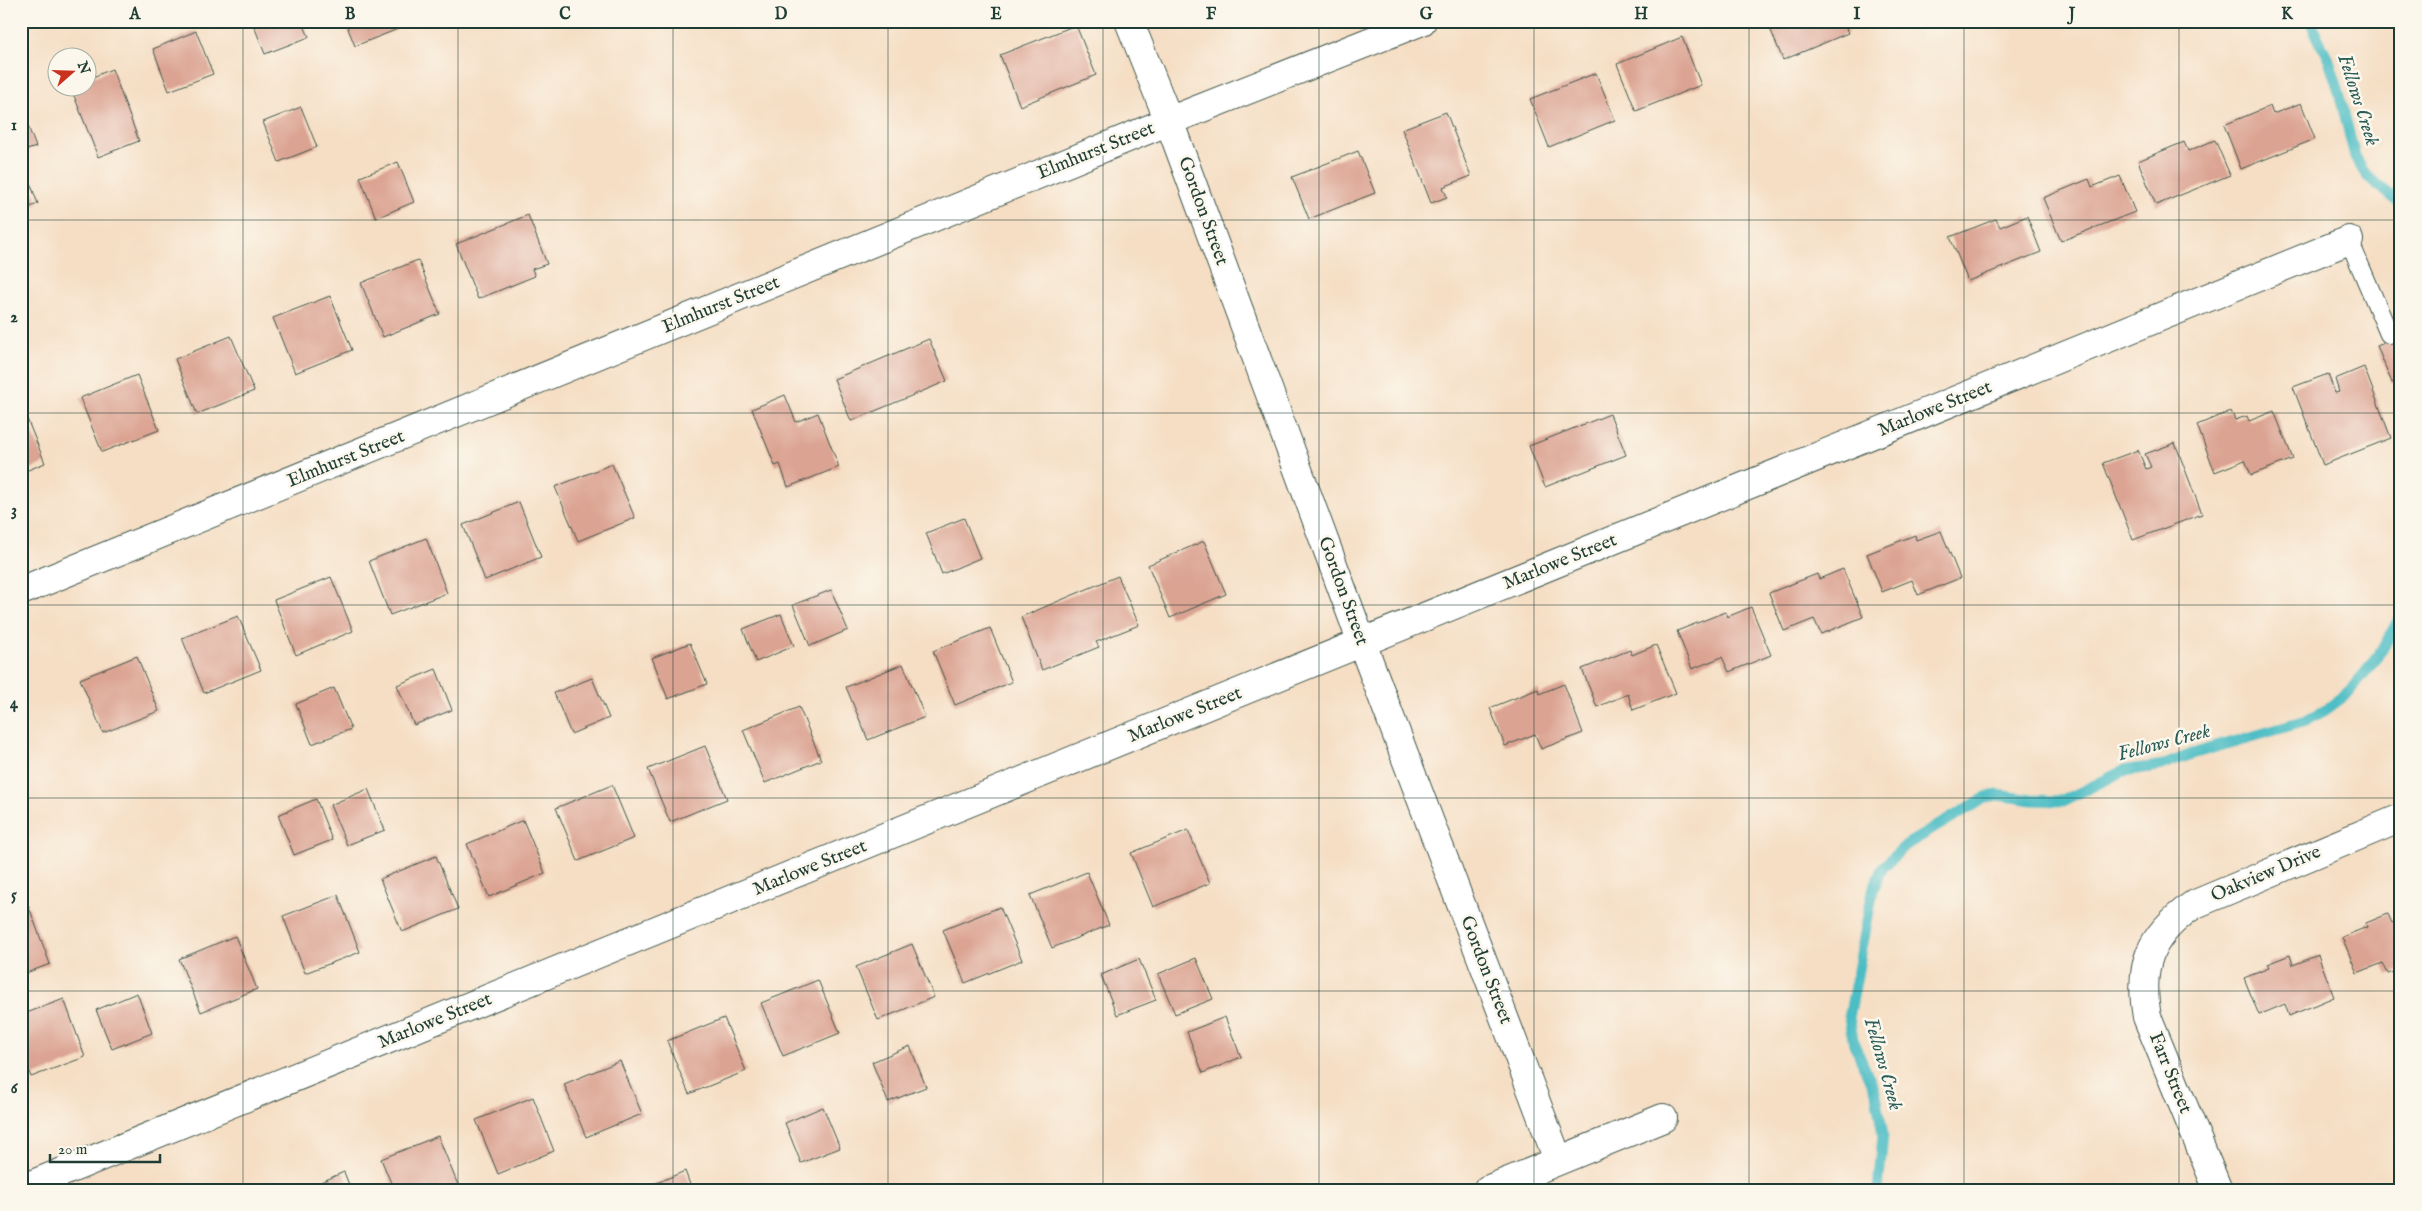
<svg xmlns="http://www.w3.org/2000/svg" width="2422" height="1211" font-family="'IM FELL English',serif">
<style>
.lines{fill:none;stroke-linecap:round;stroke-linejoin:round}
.stream{stroke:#4ebdc5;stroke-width:11}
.building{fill:#dba392}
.service-casing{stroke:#3f554a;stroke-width:20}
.minor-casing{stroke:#3f554a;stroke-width:30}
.service{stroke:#fff;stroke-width:18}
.minor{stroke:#fff;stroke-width:28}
.grid{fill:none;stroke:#1f3d34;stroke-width:1;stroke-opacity:0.55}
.labels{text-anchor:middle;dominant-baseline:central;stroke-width:5;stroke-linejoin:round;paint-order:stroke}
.street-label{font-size:19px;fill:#1f3d34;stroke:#fbf7ec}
.water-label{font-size:20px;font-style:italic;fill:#2b5d58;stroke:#fbf7ec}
.neatline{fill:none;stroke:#1f3d34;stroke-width:2}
.grid-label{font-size:16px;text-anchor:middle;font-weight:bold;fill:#1f3d34}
</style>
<rect width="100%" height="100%" fill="#fbf7ec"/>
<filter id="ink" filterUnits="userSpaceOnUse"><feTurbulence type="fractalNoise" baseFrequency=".02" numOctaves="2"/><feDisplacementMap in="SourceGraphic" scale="10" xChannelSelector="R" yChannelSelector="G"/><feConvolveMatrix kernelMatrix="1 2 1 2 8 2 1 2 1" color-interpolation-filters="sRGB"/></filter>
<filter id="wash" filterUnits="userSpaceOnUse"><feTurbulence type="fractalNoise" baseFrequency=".0096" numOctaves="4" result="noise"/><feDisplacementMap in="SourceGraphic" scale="20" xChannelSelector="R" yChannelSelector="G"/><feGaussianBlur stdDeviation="1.12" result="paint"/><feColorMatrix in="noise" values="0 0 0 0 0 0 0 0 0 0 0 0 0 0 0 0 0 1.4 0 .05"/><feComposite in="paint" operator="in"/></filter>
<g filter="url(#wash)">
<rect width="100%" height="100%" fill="#f5dec4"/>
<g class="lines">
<g class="stream">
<polyline points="2310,21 2330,63 2338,88 2355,157 2366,175 2401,204"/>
<polyline points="1878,1190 1883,1135 1876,1094 1854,1044 1849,1018 1873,890 1883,867 1906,845 1986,797 1998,795 2032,800 2063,801 2123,771 2164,765 2192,754 2306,721 2324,711 2347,694 2378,657 2401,615"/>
</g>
</g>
<g id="blocks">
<g class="building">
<polygon points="252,21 302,21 309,37 265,54"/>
<polygon points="345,21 395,21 398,29 355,46"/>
<polygon points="1767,21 1843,21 1848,33 1783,60"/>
<polygon points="1076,25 1096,75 1020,106 1000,55"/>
<polygon points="196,31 213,74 169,91 153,49"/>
<polygon points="1682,37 1701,85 1636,111 1617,64"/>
<polygon points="112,69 139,141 98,157 71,88 88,88 88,79"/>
<polygon points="1596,73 1615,120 1549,147 1530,99"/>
<polygon points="2301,103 2315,139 2241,169 2224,125 2270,106 2273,114"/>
<polygon points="301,107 317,147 279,162 263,122"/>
<polygon points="21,108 36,147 21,152"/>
<polygon points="1446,112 1471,176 1443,187 1447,197 1431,203 1402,129"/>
<polygon points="2215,140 2230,175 2156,205 2138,161 2184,142 2188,151"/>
<polygon points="1358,151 1375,193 1309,219 1292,177"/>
<polygon points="398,162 414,202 376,218 360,177"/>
<polygon points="24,166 38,204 21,210 21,168"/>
<polygon points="2120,176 2135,212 2061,241 2043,198 2089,179 2092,187"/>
<polygon points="528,215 547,264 532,269 535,276 478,299 456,244"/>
<polygon points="2027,216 2041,252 1968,281 1950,237 1996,219 2000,227"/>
<polygon points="418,260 440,314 383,337 361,283"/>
<polygon points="330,296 352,350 295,373 273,318"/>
<polygon points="231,336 254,391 197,414 175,359"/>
<polygon points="2401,336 2401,379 2392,383 2377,346"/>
<polygon points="929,339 947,381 851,421 834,379"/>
<polygon points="2364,367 2391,438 2323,465 2293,387 2328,374 2335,393 2339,392 2335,379"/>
<polygon points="137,375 159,430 102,452 80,398"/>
<polygon points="785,395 796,422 818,413 839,467 788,487 780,464 775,466 752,409"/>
<polygon points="23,409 45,463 21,473 21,410"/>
<polygon points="2231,411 2235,420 2247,416 2249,421 2274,411 2293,459 2251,475 2245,460 2215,472 2197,425"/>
<polygon points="1610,414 1626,455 1545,487 1529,446"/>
<polygon points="2175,443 2202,514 2133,540 2103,463 2138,450 2146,469 2151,467 2145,454"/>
<polygon points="612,464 635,518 578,541 555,487"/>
<polygon points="519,502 541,557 485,580 463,525"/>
<polygon points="964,518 980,558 942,574 926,533"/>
<polygon points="1941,531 1960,578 1918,595 1912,580 1882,592 1867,554 1915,535 1916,540"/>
<polygon points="426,538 447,593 390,615 369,561"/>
<polygon points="1204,541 1226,594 1170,618 1148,565"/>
<polygon points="1843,569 1863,617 1821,634 1814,619 1784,631 1769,593 1817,574 1819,579"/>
<polygon points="1118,576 1139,625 1096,642 1099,647 1042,670 1021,617"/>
<polygon points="331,577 353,631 296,655 274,600"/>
<polygon points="831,590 848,630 810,646 793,605"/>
<polygon points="1751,607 1771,655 1729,672 1722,657 1692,669 1677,631 1725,612 1727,617"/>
<polygon points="781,614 794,646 756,662 743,629"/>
<polygon points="238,616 261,670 204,693 182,638"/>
<polygon points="990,628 1012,682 955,705 933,651"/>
<polygon points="690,643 707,684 668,699 652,658"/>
<polygon points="1656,645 1676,693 1633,710 1628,694 1597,707 1582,669 1630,650 1632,655"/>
<polygon points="137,656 159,711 103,733 80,679"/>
<polygon points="903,664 925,717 868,740 846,687"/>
<polygon points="436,669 452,710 414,725 397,685"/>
<polygon points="592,678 609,718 571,734 554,693"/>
<polygon points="1564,684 1583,733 1541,749 1535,734 1505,746 1490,708 1538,689 1539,694"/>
<polygon points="334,688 351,729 312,744 296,704"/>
<polygon points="799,707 821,760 765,783 743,730"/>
<polygon points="705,746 727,799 670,822 648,769"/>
<polygon points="612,785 634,838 578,861 556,808"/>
<polygon points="368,789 385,830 347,845 330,805"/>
<polygon points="316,799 332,840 294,855 278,815"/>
<polygon points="523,820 545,873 489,897 467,844"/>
<polygon points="1188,830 1210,883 1153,907 1131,853"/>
<polygon points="436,856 458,909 402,932 380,879"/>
<polygon points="1087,872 1109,925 1052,948 1030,895"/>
<polygon points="338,895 360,952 305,973 283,916"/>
<polygon points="29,907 50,964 21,975 21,909"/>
<polygon points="1000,907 1022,960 965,983 943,930"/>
<polygon points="2388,914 2392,923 2401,919 2401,969 2388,974 2383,963 2357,973 2342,937 2367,927 2366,923"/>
<polygon points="235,936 257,989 201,1012 179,959"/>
<polygon points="912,944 934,997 878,1020 856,967"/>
<polygon points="2290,955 2293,965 2318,955 2334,997 2289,1016 2285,1004 2259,1015 2244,978 2269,968 2267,964"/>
<polygon points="1196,958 1213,999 1175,1014 1158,974"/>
<polygon points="1139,959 1156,1000 1117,1015 1101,975"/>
<polygon points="818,980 840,1033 783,1056 761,1003"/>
<polygon points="137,993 152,1033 112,1049 96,1010"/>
<polygon points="64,999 85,1057 31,1077 21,1051 21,1015"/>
<polygon points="1225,1017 1241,1057 1203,1073 1187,1032"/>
<polygon points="724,1018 746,1071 689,1094 667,1041"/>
<polygon points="910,1046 926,1087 888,1102 872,1062"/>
<polygon points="620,1061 642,1114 586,1137 564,1084"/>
<polygon points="533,1097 554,1151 498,1174 476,1120"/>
<polygon points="823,1107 840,1148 801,1163 785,1123"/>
<polygon points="438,1136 460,1190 394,1190 381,1159"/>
<polygon points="685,1171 692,1190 648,1190 647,1187"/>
<polygon points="344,1172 351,1190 302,1190"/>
</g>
</g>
</g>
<g filter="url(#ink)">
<use href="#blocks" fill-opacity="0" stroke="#3f554a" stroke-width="1"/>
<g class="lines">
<g class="service-casing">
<polyline id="service" points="2349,240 2389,334"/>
</g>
<g class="minor-casing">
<g id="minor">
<polyline points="1129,21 1169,121 1362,643 1558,1160"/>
<polyline points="21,591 1169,121 1422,21"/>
<polyline points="21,1189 2349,240"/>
<polyline points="1487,1190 1663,1118"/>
<path d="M2218 1190 2147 1017C2138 965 2149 936 2193 905L2401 818"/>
</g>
</g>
<use href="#service" class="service"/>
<use href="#minor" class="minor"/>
</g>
</g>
<path class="grid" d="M243 21V1190M458 21V1190M673 21V1190M888 21V1190M1103 21V1190M1319 21V1190M1534 21V1190M1749 21V1190M1964 21V1190M2179 21V1190M21 220H2401M21 413H2401M21 605H2401M21 798H2401M21 991H2401"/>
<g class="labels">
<g class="street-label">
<text transform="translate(1096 151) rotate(-22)">Elmhurst Street</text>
<text transform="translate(1203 211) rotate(70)">Gordon Street</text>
<text transform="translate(721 305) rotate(-22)">Elmhurst Street</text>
<text transform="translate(1935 409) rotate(-22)">Marlowe Street</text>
<text transform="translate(346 459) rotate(-22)">Elmhurst Street</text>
<text transform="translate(1560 562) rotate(-22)">Marlowe Street</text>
<text transform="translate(1343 591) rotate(70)">Gordon Street</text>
<text transform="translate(1185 715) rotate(-22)">Marlowe Street</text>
<text transform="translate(810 868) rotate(-22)">Marlowe Street</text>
<text transform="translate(2266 874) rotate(-23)">Oakview Drive</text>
<text transform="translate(1486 970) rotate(69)">Gordon Street</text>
<text transform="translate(435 1021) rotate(-22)">Marlowe Street</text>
<text transform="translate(2170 1073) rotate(68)">Farr Street</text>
</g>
<g class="water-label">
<text transform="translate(2358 100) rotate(72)">Fellows Creek</text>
<text transform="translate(2164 743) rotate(-15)">Fellows Creek</text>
<text transform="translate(1883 1064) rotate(74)">Fellows Creek</text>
</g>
</g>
<rect width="2422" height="1211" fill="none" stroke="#fbf7ec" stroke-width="55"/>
<g transform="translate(72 72) rotate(70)"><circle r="24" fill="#fbf7ec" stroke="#a3ada2"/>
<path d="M0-4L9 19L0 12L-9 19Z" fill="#c8321e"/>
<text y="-8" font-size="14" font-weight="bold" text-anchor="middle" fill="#1f3d34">N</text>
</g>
<path d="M50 1154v8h110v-8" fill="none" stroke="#1f3d34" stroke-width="2.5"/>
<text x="58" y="1154" font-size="15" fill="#1f3d34" stroke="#fbf7ec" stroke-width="4" paint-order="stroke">20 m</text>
<rect x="28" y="28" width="2366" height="1156" class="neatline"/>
<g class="grid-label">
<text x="135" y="19">A</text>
<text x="350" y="19">B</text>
<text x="565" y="19">C</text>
<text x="781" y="19">D</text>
<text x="996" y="19">E</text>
<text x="1211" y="19">F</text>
<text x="1426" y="19">G</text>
<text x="1641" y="19">H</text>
<text x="1857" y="19">I</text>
<text x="2072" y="19">J</text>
<text x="2287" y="19">K</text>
<text x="14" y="130">1</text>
<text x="14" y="322">2</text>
<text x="14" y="515">3</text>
<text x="14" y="708">4</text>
<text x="14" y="900">5</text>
<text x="14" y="1093">6</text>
</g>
</svg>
